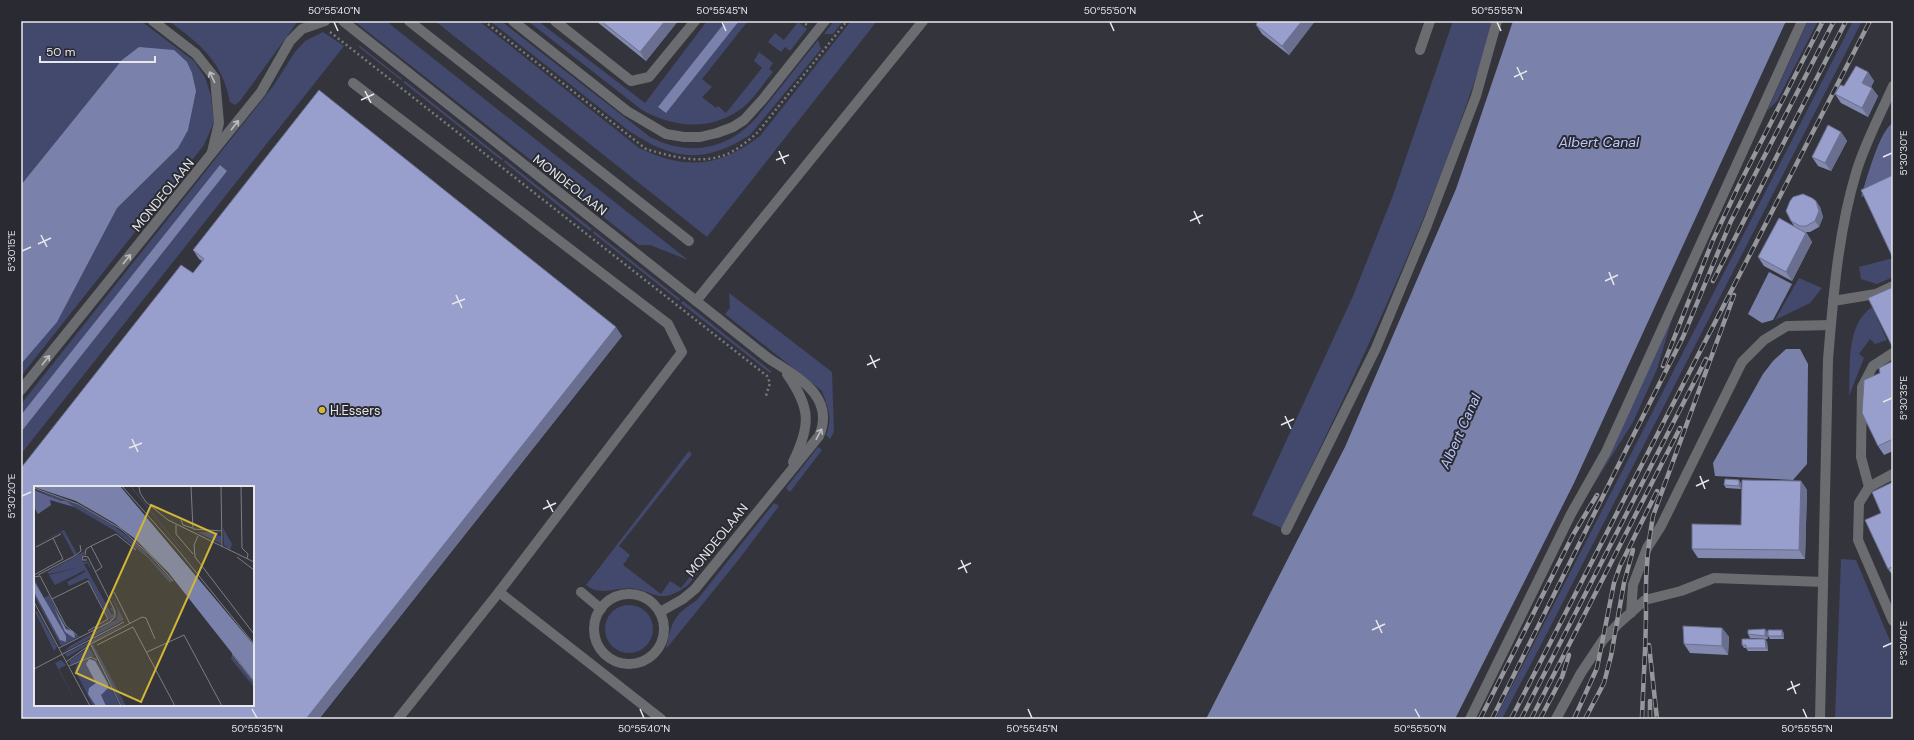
<svg xmlns="http://www.w3.org/2000/svg" width="1914" height="740" font-family="'DM Sans',sans-serif">
<style>
.green{fill:#43486d}
.forest{fill:#5d638c}
.water{fill:#7a82ac}
.lines{fill:none;stroke-linecap:round;stroke-linejoin:round}
.path{stroke:#78797e;stroke-width:2.5;stroke-dasharray:2 3;stroke-linecap:butt}
.minor{stroke:#6b6c6f;stroke-width:10}
.rail-casing{stroke:#96979c;stroke-width:4.5}
.rail{stroke:#2a2b32;stroke-width:3;stroke-dasharray:9;stroke-linecap:butt}
.wall{fill:#8389af}
.shaded-wall{fill:#6a6f8f}
.building{fill:#989fcc;stroke:#6a6f8f;fill-rule:evenodd}
.oneway{stroke:#bcbdc0}
.ticks{fill:none;stroke:#e7e8ec;stroke-width:1.5}
.poi-dot{fill:#d2b736;stroke:#2a2b32;stroke-width:1.5}
.labels{text-anchor:middle;dominant-baseline:central;stroke-width:4;stroke-linejoin:round;paint-order:stroke}
.street-label{font-size:13px;fill:#e7e8ec;stroke:#2a2b32}
.poi-label{font-size:13px;fill:#e7e8ec;stroke:#2a2b32;text-anchor:start}
.water-label{font-size:14px;font-style:italic;fill:#bdc6fc;stroke:#2a2b32}
.inset-road{fill:none;stroke:#7c7d82;stroke-width:1}
.view{fill:#d2b736;fill-opacity:0.15;stroke:#d2b736;stroke-width:2}
.inset-edge{fill:none;stroke:#e7e8ec;stroke-width:2}
.neatline{fill:none;stroke:#e7e8ec;stroke-width:1.5}
.ticks-label{font-size:10px;text-anchor:middle;fill:#e7e8ec}
</style>
<rect width="100%" height="100%" fill="#34353c"/>
<g class="green">
<polygon points="21,21 141,21 194,61 205,77 211,96 214,122 204,145 21,376"/>
<path d="M169 21H298L240 101 235 105 230 102C222 61 201 45 169 21Z"/>
<polygon points="354,21 386,21 688,260 650,245 639,245"/>
<path d="M435 21H479L639 148C685 170 719 168 760 136L851 21H877L707 237Z"/>
<path d="M490 21H501L650 137C689 157 728 150 757 117L818 40 821 49 750 135C704 164 674 161 629 131Z"/>
<path d="M528 21H538L645 103 707 21H748L702 79 712 87 702 97 716 108 718 106 726 113 762 68 754 61 759 52 773 63 769 69 773 72C762 85 752 102 738 111 708 131 672 127 642 110Z"/>
<polygon points="834,21 843,21 833,34 824,34"/>
<path d="M1453 21H1493C1481 66 1465 109 1449 153 1401 281 1341 404 1282 528L1252 515 1353 296 1392 198Z"/>
<polygon points="1808,21 1818,21 1777,101 1767,111"/>
<polygon points="1853,21 1862,21 1543,641 1502,719 1495,719"/>
<polygon points="798,22 807,29 790,51 785,47 781,52 768,42 775,33 784,40"/>
<polygon points="323,32 344,46 21,454 21,404 274,85 295,52 305,41"/>
<polygon points="360,46 402,79 401,80 359,47"/>
<polygon points="405,81 503,159 501,160 403,82"/>
<polygon points="505,160 592,229 590,231 504,162"/>
<polygon points="594,231 680,299 679,301 593,233"/>
<polygon points="1893,258 1893,277 1877,284 1861,279 1859,267"/>
<polygon points="1799,278 1822,288 1810,303 1775,320"/>
<path d="M729 293 832 372 834 432 830 439 826 435C833 417 828 408 822 391L725 314 730 308Z"/>
<polygon points="683,301 772,372 770,373 681,303"/>
<path d="M1872 307 1887 340 1875 344 1870 339 1859 354 1864 358 1849 396C1851 366 1845 326 1872 307Z"/>
<polygon points="1675,309 1657,369 1633,422 1582,503"/>
<polygon points="818,447 822,450 790,492 786,488"/>
<path d="M689 451 692 454 619 546 630 555 623 565 661 594 670 581 681 588 737 517 740 520 688 585C681 590 675 594 666 596 655 597 647 591 636 589 619 585 602 598 586 585Z"/>
<path d="M774 503 779 506 736 563 666 649C672 621 673 616 697 600Z"/>
<polygon points="1841,559 1856,560 1893,648 1893,719 1835,719"/>
<circle cx="629" cy="629" r="24"/>
</g>
<path class="forest" d="M1893 123V183L1861 197C1866 181 1880 129 1893 123Z"/>
<g class="water">
<polygon points="726,21 739,21 666,113 658,107"/>
<polygon points="1513,21 1786,21 1574,483 1455,719 1206,719 1345,447 1456,189"/>
<polygon points="139,47 174,50 187,62 192,73 196,91 188,130 178,148 117,208 57,322 21,364 21,185 122,60"/>
<polygon points="220,165 227,171 21,432 21,415"/>
<polygon points="1769,272 1792,284 1773,320 1762,323 1748,314"/>
<polygon points="1786,349 1800,349 1808,364 1807,464 1793,480 1715,476 1713,463 1763,374 1773,361"/>
</g>
<g class="lines">
<g class="path">
<path d="M484 21 646 149C670 156 697 164 722 156 735 152 748 141 758 132L847 21"/>
<polyline points="801,21 807,25"/>
<polyline points="330,32 767,376 770,383 766,396"/>
</g>
<g class="minor">
<polyline points="153,21 196,54 215,78 219,123 212,152"/>
<path d="M343 21 768 358C797 377 836 396 819 436L695 589 683 599 660 612"/>
<polyline points="409,21 689,241"/>
<polyline points="513,21 627,111 666,134 684,137 700,137 717,133 733,127 744,120 763,99 825,21"/>
<polyline points="555,21 631,81 649,77 695,21"/>
<polyline points="1420,50 1430,21"/>
<polyline points="353,83 668,324 682,352 499,592 398,719"/>
<polyline points="696,301 923,21"/>
<polyline points="1833,301 1876,294 1893,286"/>
<path d="M787 374C811 408 811 425 793 462"/>
<polyline points="21,390 261,92 290,41 302,29 325,21"/>
<polyline points="1893,474 1869,487 1859,503 1858,540 1893,621"/>
<polyline points="1869,487 1861,457 1862,387 1873,366 1893,353"/>
<polyline points="1286,530 1376,348 1427,225 1476,96 1497,21"/>
<polyline points="499,592 661,719"/>
<polyline points="581,592 601,609"/>
<circle cx="629" cy="629" r="35"/>
<polyline points="1631,613 1633,585 1647,548 1661,526 1742,362 1764,340 1787,326 1831,325"/>
<polyline points="1470,719 1571,514 1606,452 1802,21"/>
<polyline points="1556,719 1581,673 1603,640 1618,624 1645,600 1681,591 1714,578 1823,582"/>
<path d="M1820 719 1828 360C1833 298 1838 233 1856 173 1864 145 1881 113 1893 86"/>
</g>
<g class="rail-casing">
<g id="rail">
<polyline points="1713,281 1846,21"/>
<polyline points="1663,366 1713,240 1739,185 1823,21"/>
<polyline points="1649,645 1657,719"/>
<polyline points="1480,719 1573,535 1597,495"/>
<polyline points="1492,719 1628,446 1683,337 1731,221 1834,21"/>
<polyline points="1511,719 1870,21"/>
<polyline points="1521,719 1706,359"/>
<polyline points="1531,719 1680,428"/>
<polyline points="1540,719 1562,677 1569,655"/>
<polyline points="1574,719 1597,668 1614,583 1620,566 1657,491"/>
<polyline points="1585,719 1604,683 1611,656 1624,583 1633,550"/>
<path d="M1642 719C1643 683 1646 647 1646 611 1645 578 1647 549 1653 516L1734 295"/>
<polyline points="1650,719 1650,701"/>
</g>
</g>
<use href="#rail" class="rail"/>
</g>
<g class="wall">
<polygon points="596,21 678,21 646,61"/>
<polygon points="1315,21 1289,55 1262,34 1256,25"/>
<polygon points="1868,72 1874,81 1871,87 1878,96 1868,117 1841,103 1835,94 1844,86"/>
<polygon points="1841,132 1847,141 1831,171 1818,166 1812,157"/>
<polygon points="1816,201 1820,207 1823,217 1819,227 1810,232 1806,232 1812,242 1792,281 1764,266 1758,257 1794,226 1791,221"/>
<polygon points="193,250 622,336 319,719 21,719 193,273 202,261 199,259"/>
<polygon points="1893,361 1893,451 1884,455 1878,446 1880,373"/>
<polygon points="1801,481 1807,490 1805,559 1698,558 1692,549 1741,525"/>
<polygon points="1893,482 1893,576 1888,569 1881,513"/>
<polygon points="1741,483 1741,489 1726,488 1724,485"/>
<polygon points="1722,628 1729,637 1728,655 1690,653 1684,644"/>
<polygon points="1768,632 1768,639 1750,638 1748,634"/>
<polygon points="1784,633 1784,639 1770,639 1768,636"/>
<polygon points="1765,639 1767,642 1768,651 1748,651 1746,648 1744,648 1742,645"/>
</g>
<g class="shaded-wall">
<polygon points="665,21 678,21 646,61 640,52"/>
<polygon points="1302,21 1315,21 1289,55 1282,46"/>
<polygon points="1868,72 1874,81 1868,92 1862,83"/>
<polygon points="1872,88 1878,96 1868,117 1862,108"/>
<polygon points="1841,132 1847,141 1831,171 1825,163"/>
<polygon points="1816,201 1820,207 1823,217 1819,227 1815,221"/>
<polygon points="1806,233 1812,242 1792,281 1786,272"/>
<polygon points="616,327 622,336 319,719 306,719"/>
<polygon points="1739,480 1741,483 1741,489 1739,486"/>
<polygon points="1801,481 1807,490 1805,559 1799,550"/>
<polygon points="1722,628 1729,637 1728,655 1722,646"/>
<polygon points="1765,629 1768,632 1768,639 1765,636"/>
<polygon points="1782,630 1784,633 1784,639 1782,636"/>
<polygon points="1765,639 1767,642 1768,651 1766,648"/>
</g>
<g class="building">
<polygon points="601,21 665,21 640,52"/>
<polygon points="1258,21 1302,21 1282,46 1256,25"/>
<polygon points="1856,66 1868,72 1862,83 1872,88 1862,108 1835,94 1840,85 1844,86"/>
<path d="M319 90 616 327 306 719H21V468L181 265 193 273 204 259 193 250ZM35 487H253V705H35Z"/>
<polygon points="1828,125 1841,132 1825,163 1812,157"/>
<polygon points="1893,175 1893,258 1861,190"/>
<polygon points="1803,194 1812,198 1816,201 1819,211 1815,221 1806,226 1800,226 1791,221 1786,211 1790,201 1793,197"/>
<polygon points="1779,218 1806,233 1786,272 1758,257"/>
<polygon points="1893,287 1893,348 1868,298"/>
<polygon points="1893,361 1893,439 1878,446 1862,413 1864,380 1880,373 1879,368"/>
<polygon points="1725,479 1739,480 1739,486 1724,485"/>
<polygon points="1742,480 1801,481 1799,550 1692,549 1692,524 1741,525"/>
<polygon points="1893,482 1893,566 1888,569 1865,520 1881,513 1872,492"/>
<polygon points="1683,626 1722,628 1722,646 1684,644"/>
<polygon points="1765,629 1765,636 1748,634 1748,630"/>
<rect x="1768" y="630" width="14" height="6"/>
<polygon points="1742,639 1765,639 1766,648 1746,648 1746,645 1742,645"/>
</g>
<defs><path id="oneway-shaft" d="M-6 0H5M1.5-3L5.5 0L1.5 3" fill="none" stroke-width="1.6" stroke-linecap="round" stroke-linejoin="round"/></defs>
<g class="oneway">
<use href="#oneway-shaft" transform="translate(212 77) rotate(-116)"/>
<use href="#oneway-shaft" transform="translate(235 125) rotate(-52)"/>
<use href="#oneway-shaft" transform="translate(127 259) rotate(-51)"/>
<use href="#oneway-shaft" transform="translate(46 360) rotate(-51)"/>
<use href="#oneway-shaft" transform="translate(819 434) rotate(-62)"/>
</g>
<path class="ticks" d="M334 22 338 31M722 22 726 31M1110 22 1114 31M1497 22 1501 31M1517 67 1523 80M1514 77 1527 71M365 91 371 103M361 100 374 94M779 151 785 164M1883 157 1892 153M776 160 789 155M1194 211 1200 224M1190 221 1203 215M41 235 47 247M38 244 51 238M22 251 31 247M1609 272 1614 285M1605 281 1618 275M456 295 462 308M452 304 465 299M870 355 876 368M867 365 880 359M1883 402 1892 398M1285 416 1291 429M1281 425 1294 419M132 439 138 452M129 448 142 443M1700 476 1705 489M1696 486 1709 480M22 496 31 492M547 500 553 512M543 509 556 503M961 560 967 573M958 569 971 563M1376 620 1382 633M1372 630 1385 624M1883 647 1892 643M1791 681 1796 694M1787 690 1800 684M252 709 257 718M640 709 644 718M1028 709 1032 718M1415 709 1420 718M1803 709 1807 718"/>
<circle class="poi-dot" cx="322" cy="410" r="4"/>
<g class="labels">
<g class="street-label">
<text transform="translate(570 185) rotate(38)">MONDEOLAAN</text>
<text transform="translate(163 195) rotate(-51)">MONDEOLAAN</text>
<text transform="translate(717 540) rotate(-51)">MONDEOLAAN</text>
</g>
<g class="poi-label">
<text x="330" y="410">H.Essers</text>
</g>
<g class="water-label">
<text x="1599" y="142">Albert Canal</text>
<text transform="translate(1460 431) rotate(-66)">Albert Canal</text>
</g>
</g>
<g transform="translate(34 486)">
<rect width="220" height="220" fill="#34353c"/>
<path d="M96 0H97L176 99 158 77ZM0 3 41 17 78 38 104 59 138 95 136 97 114 72 81 45 40 21ZM189 42 198 58 196 64 190 59ZM30 44 43 68 40 69 28 46 0 60ZM164 46H184V50H187V58ZM51 65 47 73 49 76H54L55 77 56 80 55 81 54 77 50 78 78 129 80 127 76 122H78L81 126 80 131 77 135 27 160 0 109V92L10 112 15 109 32 142 46 151 76 134 53 92 35 100 33 96 51 86V84L21 99 15 89 46 81 15 88 13 86ZM73 101 90 134 30 166 36 160 83 133 84 125ZM3 125 23 161 20 165 1 126ZM92 137 88 140 33 171 31 168ZM59 158 92 220H88L60 166 57 160ZM55 161 60 170 37 179 35 175ZM198 169 220 197V201L197 173ZM55 172 63 175 86 220H59L41 184 43 178ZM27 174 32 179 25 183 44 220 21 177Z" fill="#43486d"/>
<path d="M0 4 27 15H32L40 21 16 14 17 19 4 28 0 21Z" fill="#5d638c"/>
<path d="M86 0 220 159V195L134 86 100 52 80 37 42 15 0 1ZM0 95 32 150V156L26 154 0 106ZM20 121 32 143 39 145 41 150 40 152 31 146ZM55 173 61 175 74 198V202L67 209 72 220H62L54 208 55 202 62 197 52 178Z" fill="#7a82ac"/>
<path class="inset-road" d="M88 0 144 64 220 158M105 0 106 7 112 16 134 34 220 76M157 0 159 43 188 45M187 0 188 61M207 0 208 62 214 68 213 73M0 2 44 18 87 43 117 70 139 95M147 34 149 39 158 42M142 39V48L159 68M164 50 160 59 161 71 220 148M57 60 82 48 102 64M2 61 27 48M51 69 52 63 57 60 68 81 61 86M203 71 220 84M0 89 29 73 19 52M4 89 42 69 47 65 46 59M0 91 6 90 32 140 43 149M80 106 96 138M18 113 54 95 74 133 54 145M0 116 56 220M57 159 87 220M63 159 99 141 141 220M25 162 76 136 81 131V125L54 71 49 70 48 74H53M113 166 150 149 188 220M198 168 220 196M32 176 57 158 108 131 112 132 121 153M35 180 57 171 63 174M0 183 90 136"/>
<path class="view" d="M117 19 182 48 107 216 42 187Z"/>
<rect width="220" height="220" class="inset-edge"/>
</g>
<rect width="1914" height="740" fill="none" stroke="#2a2b32" stroke-width="44"/>
<path d="M40 56v6h115v-6" fill="none" stroke="#e7e8ec" stroke-width="2"/>
<text x="46" y="56" font-size="12" fill="#e7e8ec" stroke="#2a2b32" stroke-width="3" paint-order="stroke">50 m</text>
<rect x="22" y="22" width="1870" height="696" class="neatline"/>
<g class="ticks-label">
<text x="334" y="14">50°55'40"N</text>
<text x="722" y="14">50°55'45"N</text>
<text x="1110" y="14">50°55'50"N</text>
<text x="1497" y="14">50°55'55"N</text>
<text transform="translate(1903 153) rotate(-90)" y="4">5°30'30"E</text>
<text transform="translate(11 251) rotate(-90)" y="4">5°30'15"E</text>
<text transform="translate(1903 398) rotate(-90)" y="4">5°30'35"E</text>
<text transform="translate(11 496) rotate(-90)" y="4">5°30'20"E</text>
<text transform="translate(1903 643) rotate(-90)" y="4">5°30'40"E</text>
<text x="257" y="732">50°55'35"N</text>
<text x="644" y="732">50°55'40"N</text>
<text x="1032" y="732">50°55'45"N</text>
<text x="1420" y="732">50°55'50"N</text>
<text x="1807" y="732">50°55'55"N</text>
</g>
</svg>
